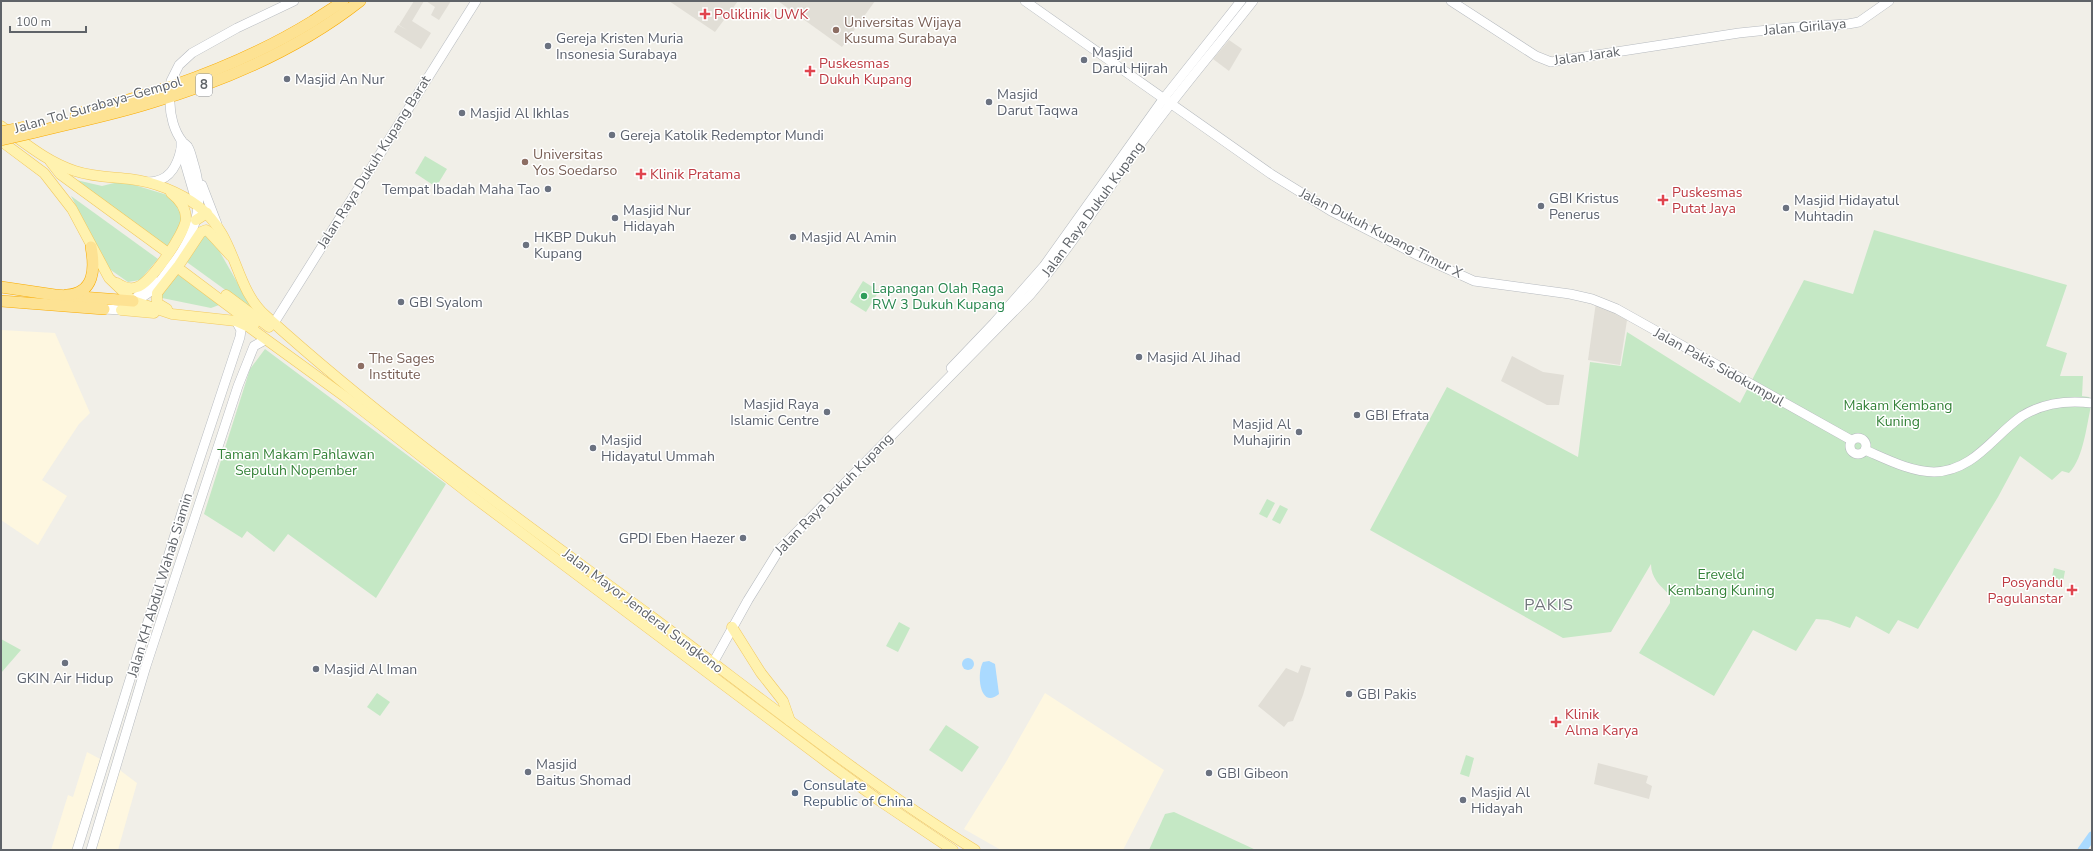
<svg xmlns="http://www.w3.org/2000/svg" width="2093" height="851" font-family="'Nunito Sans',sans-serif">
<style>
.commercial{fill:#fef7e0}
.education{fill:#e1ded6}
.green{fill:#c5e8c5}
.water{fill:#aadaff}
.lines{fill:none;stroke-linecap:round;stroke-linejoin:round}
.river{stroke:#aadaff;stroke-width:9}
.secondary-casing{stroke:#b6babf;stroke-width:10}
.primary-casing{stroke:#f2c960;stroke-width:11}
.highway-casing{stroke:#f9ab00;stroke-width:12}
.secondary{stroke:#fff;stroke-width:9}
.primary{stroke:#fff2af;stroke-width:10}
.highway{stroke:#fde293;stroke-width:11}
.highway-bridge-casing{stroke:#f9ab00;stroke-width:12;stroke-linecap:butt}
.highway-bridge{stroke:#fde293;stroke-width:11}
.health-dot{fill:#e0444e;stroke:#fff;stroke-width:1.5}
.education-dot{fill:#8d6e63;stroke:#fff;stroke-width:1.5}
.worship-dot{fill:#6b7280;stroke:#fff;stroke-width:1.5}
.leisure-dot{fill:#2e9e5b;stroke:#fff;stroke-width:1.5}
.service-dot{fill:#5c6f8a;stroke:#fff;stroke-width:1.5}
.labels{text-anchor:middle;dominant-baseline:central;stroke-width:3;stroke-linejoin:round;paint-order:stroke}
.shield{fill:#fff;stroke:#8f9295;stroke-width:1}
.shield-label{font-size:13px;font-weight:bold;fill:#5f6368}
.health-label{font-size:14px;fill:#be3a42;stroke:#fff;text-anchor:start}
.education-label{font-size:14px;fill:#785e54;stroke:#fff;text-anchor:start}
.street-label{font-size:14px;fill:#5f6368;stroke:#fff}
.worship-label{font-size:14px;fill:#5b616d;stroke:#fff;text-anchor:start}
.leisure-label{font-size:14px;fill:#27864d;stroke:#fff;text-anchor:start}
.park-label{font-size:14px;fill:#348238;stroke:#fff}
.service-label{font-size:14px;fill:#4e5e75;stroke:#fff;text-anchor:start}
.quarter-label{font-size:16px;letter-spacing:1px;fill:#70757a;stroke:#fff}
</style>
<rect width="100%" height="100%" fill="#f1efe8"/>
<g class="commercial">
<polygon points="1,330 55,333 90,413 79,424 42,480 67,496 38,545 1,520"/>
<polygon points="1045,693 1164,770 1123,850 1001,850 964,829 1006,762"/>
<polygon points="87,752 102,760 74,850 51,850 68,795 73,797"/>
<polygon points="117,768 137,783 118,850 93,850"/>
</g>
<g class="education">
<polygon points="414,1 424,1 412,21 431,33 421,49 394,32 398,25 407,30 399,25"/>
<polygon points="426,1 451,1 439,20 431,15 435,7"/>
<polygon points="669,1 738,1 715,32"/>
<polygon points="778,1 875,1 842,47"/>
<polygon points="1229,40 1242,49 1229,71 1213,59"/>
<polygon points="1596,302 1628,314 1620,365 1588,360"/>
<polygon points="1512,356 1543,372 1564,375 1559,405 1547,405 1501,381"/>
<polygon points="1301,665 1311,668 1303,695 1293,721 1288,722 1284,727 1258,706 1286,668 1298,673"/>
<polygon points="1598,763 1648,776 1646,783 1652,786 1649,799 1594,784"/>
</g>
<g class="green">
<polygon points="425,156 447,169 436,187 415,173"/>
<polygon points="72,179 102,186 118,182 131,184 174,197 183,220 167,248"/>
<polygon points="71,196 158,259 140,280 128,282 108,268"/>
<path d="M1874 230 2067 285 2046 346 2067 353 2060 376H2083L2082 396 2089 397 2092 401C2087 422 2084 458 2069 473L2062 471 2052 480 2020 456 1998 497 1918 629 1898 620 1889 634 1856 616 1850 628 1828 620 1816 619 1796 651 1753 630 1714 696 1639 653 1670 603V595C1660 586 1651 578 1651 564L1611 632 1563 638 1370 530 1447 387 1578 457 1590 362 1621 366 1627 332 1740 403 1804 280 1853 294Z"/>
<polygon points="201,232 209,233 253,310 184,260"/>
<polygon points="175,272 219,305 211,308 162,298 162,288"/>
<polygon points="863,281 879,291 866,312 850,302"/>
<polygon points="265,349 446,484 376,598 288,534 274,552 247,531 242,538 204,514 250,369"/>
<polygon points="1267,499 1275,503 1267,518 1259,514"/>
<polygon points="1280,505 1288,509 1280,524 1272,520"/>
<polygon points="2054,568 2065,571 2063,582 2060,582 2059,587 2050,585"/>
<polygon points="899,622 910,628 898,652 886,646"/>
<polygon points="1,639 21,650 1,673"/>
<polygon points="377,693 390,702 380,716 367,707"/>
<polygon points="946,725 979,747 962,772 929,750"/>
<polygon points="1466,755 1474,758 1469,777 1460,774"/>
<polygon points="1174,812 1256,850 1149,850 1165,814"/>
</g>
<g class="water">
<circle cx="968" cy="664" r="6"/>
<path d="M989 661 995 664 999 694C980 710 976 674 983 662Z"/>
</g>
<g class="lines">
<polyline class="river" points="2082,850 2092,836"/>
<g class="secondary-casing">
<g id="secondary">
<polyline points="1025,1 1271,174 1331,211 1419,256 1474,281 1570,294 1592,299 1617,309 1851,440"/>
<polyline points="1451,1 1536,56 1551,62 1739,33 1797,27 1848,24 1859,22 1889,1"/>
<polyline points="171,81 179,65 192,53 237,28 294,1"/>
<polyline points="181,140 181,149 197,204"/>
<path d="M148 182C169 182 177 167 181 149"/>
<polyline points="202,185 217,224"/>
<path d="M133 301C153 294 160 281 172 265 196 235 205 201 194 165 192 159 191 152 188 147 187 145 183 143 182 141 174 131 170 115 170 103"/>
<polyline points="104,309 121,310 133,301 153,280"/>
<polyline points="274,323 476,1"/>
<polyline points="951,368 994,323 1044,266 1164,98 1241,1"/>
<circle cx="1858" cy="446" r="8"/>
<path d="M1865 450C1886 459 1911 472 1934 472 1974 471 1993 436 2022 416 2043 403 2067 400 2092 403"/>
<path d="M708 672 748 600 779 550 1030 295C1072 246 1106 191 1144 139 1179 91 1217 47 1253 1"/>
<polyline points="77,850 182,512 240,337 241,330 236,321"/>
<polyline points="91,850 146,666 238,386 254,346 265,340"/>
</g>
</g>
<g class="primary-casing">
<g id="primary">
<path d="M1 126C25 143 47 162 75 171 93 177 111 177 130 179 154 182 179 192 198 206 238 237 233 287 266 316 385 424 518 518 648 614 756 694 861 779 975 850"/>
<polyline points="1,141 44,173 72,209 109,278 133,301 172,314 236,321 249,327 344,396 472,496 828,763 880,801 953,850"/>
<polyline points="50,161 60,174 164,250"/>
<polyline points="196,220 207,213"/>
<polyline points="182,271 254,325"/>
<path d="M117 283C123 287 130 290 137 287 151 283 185 233 186 219 186 208 179 199 171 193"/>
<polyline points="226,295 269,327"/>
<polyline points="167,309 157,303 157,293 179,265 201,232 206,230 209,232 231,256"/>
<polyline points="121,310 154,313"/>
<polyline points="732,627 761,673 783,701 790,721"/>
</g>
</g>
<g class="highway-casing">
<g id="highway">
<path d="M76 114C158 94 240 66 313 21 323 14 334 8 343 1"/>
<path d="M32 133C71 123 112 115 150 103 225 81 299 49 360 1"/>
<polyline points="1,287 55,295 133,301"/>
<path d="M67 295C95 293 95 268 91 247"/>
<polyline points="1,301 104,309"/>
</g>
</g>
<use href="#secondary" class="secondary"/>
<use href="#primary" class="primary"/>
<use href="#highway" class="highway"/>
<g class="highway-bridge-casing">
<g id="highway-bridge">
<polyline points="1,132 25,127"/>
<polyline points="1,140 32,133"/>
</g>
</g>
<use href="#highway-bridge" class="highway-bridge"/>
</g>
<g class="health-dot">
<path d="M703 8h4v4h4v4h-4v4h-4v-4h-4v-4h4z"/>
<path d="M808 65h4v4h4v4h-4v4h-4v-4h-4v-4h4z"/>
<path d="M639 168h4v4h4v4h-4v4h-4v-4h-4v-4h4z"/>
<path d="M1661 194h4v4h4v4h-4v4h-4v-4h-4v-4h4z"/>
<path d="M2070 584h4v4h4v4h-4v4h-4v-4h-4v-4h4z"/>
<path d="M1554 716h4v4h4v4h-4v4h-4v-4h-4v-4h4z"/>
</g>
<g class="education-dot">
<circle cx="836" cy="30" r="4"/>
<circle cx="525" cy="162" r="4"/>
<circle cx="361" cy="366" r="4"/>
</g>
<g class="worship-dot">
<circle cx="548" cy="46" r="4"/>
<circle cx="1084" cy="60" r="4"/>
<circle cx="287" cy="79" r="4"/>
<circle cx="989" cy="102" r="4"/>
<circle cx="462" cy="113" r="4"/>
<circle cx="612" cy="135" r="4"/>
<circle cx="548" cy="189" r="4"/>
<circle cx="1541" cy="206" r="4"/>
<circle cx="1786" cy="208" r="4"/>
<circle cx="615" cy="218" r="4"/>
<circle cx="793" cy="237" r="4"/>
<circle cx="526" cy="245" r="4"/>
<circle cx="401" cy="302" r="4"/>
<circle cx="1139" cy="357" r="4"/>
<circle cx="827" cy="412" r="4"/>
<circle cx="1357" cy="415" r="4"/>
<circle cx="1299" cy="432" r="4"/>
<circle cx="593" cy="448" r="4"/>
<circle cx="743" cy="538" r="4"/>
<circle cx="65" cy="663" r="4"/>
<circle cx="316" cy="669" r="4"/>
<circle cx="1349" cy="694" r="4"/>
<circle cx="528" cy="772" r="4"/>
<circle cx="1209" cy="773" r="4"/>
<circle cx="1463" cy="800" r="4"/>
</g>
<circle class="leisure-dot" cx="864" cy="296" r="4"/>
<circle class="service-dot" cx="795" cy="793" r="4"/>
<g class="labels">
<rect class="shield" x="196" y="74" width="16" height="22" rx="3"/>
<g class="shield-label">
<text x="204" y="85">8</text>
</g>
<g class="health-label">
<text x="714" y="14">Poliklinik UWK</text>
<text x="819" y="63">Puskesmas<tspan x="819" dy="16">Dukuh Kupang</tspan></text>
<text x="650" y="174">Klinik Pratama</text>
<text x="1672" y="192">Puskesmas<tspan x="1672" dy="16">Putat Jaya</tspan></text>
<text x="2063" y="582" text-anchor="end">Posyandu<tspan x="2063" dy="16">Pagulanstar</tspan></text>
<text x="1565" y="714">Klinik<tspan x="1565" dy="16">Alma Karya</tspan></text>
</g>
<g class="education-label">
<text x="844" y="22">Universitas Wijaya<tspan x="844" dy="16">Kusuma Surabaya</tspan></text>
<text x="533" y="154">Universitas<tspan x="533" dy="16">Yos Soedarso</tspan></text>
<text x="369" y="358">The Sages<tspan x="369" dy="16">Institute</tspan></text>
</g>
<g class="street-label">
<text transform="translate(1805 27) rotate(-5)">Jalan Girilaya</text>
<text transform="translate(1587 56) rotate(-8)">Jalan Jarak</text>
<text transform="translate(98 105) rotate(-16)">Jalan Tol Surabaya–Gempol</text>
<text transform="translate(374 162) rotate(-58)">Jalan Raya Dukuh Kupang Barat</text>
<text transform="translate(1093 209) rotate(-54)">Jalan Raya Dukuh Kupang</text>
<text transform="translate(1381 233) rotate(27)">Jalan Dukuh Kupang Timur X</text>
<text transform="translate(1719 367) rotate(29)">Jalan Pakis Sidokumpul</text>
<text transform="translate(834 494) rotate(-46)">Jalan Raya Dukuh Kupang</text>
<text transform="translate(160 585) rotate(-73)">Jalan KH Abdul Wahab Siamin</text>
<text transform="translate(643 611) rotate(37)">Jalan Mayor Jenderal Sungkono</text>
</g>
<g class="worship-label">
<text x="556" y="38">Gereja Kristen Muria<tspan x="556" dy="16">Insonesia Surabaya</tspan></text>
<text x="1092" y="52">Masjid<tspan x="1092" dy="16">Darul Hijrah</tspan></text>
<text x="295" y="79">Masjid An Nur</text>
<text x="997" y="94">Masjid<tspan x="997" dy="16">Darut Taqwa</tspan></text>
<text x="470" y="113">Masjid Al Ikhlas</text>
<text x="620" y="135">Gereja Katolik Redemptor Mundi</text>
<text x="540" y="189" text-anchor="end">Tempat Ibadah Maha Tao</text>
<text x="1549" y="198">GBI Kristus<tspan x="1549" dy="16">Penerus</tspan></text>
<text x="1794" y="200">Masjid Hidayatul<tspan x="1794" dy="16">Muhtadin</tspan></text>
<text x="623" y="210">Masjid Nur<tspan x="623" dy="16">Hidayah</tspan></text>
<text x="534" y="237">HKBP Dukuh<tspan x="534" dy="16">Kupang</tspan></text>
<text x="801" y="237">Masjid Al Amin</text>
<text x="409" y="302">GBI Syalom</text>
<text x="1147" y="357">Masjid Al Jihad</text>
<text x="819" y="404" text-anchor="end">Masjid Raya<tspan x="819" dy="16">Islamic Centre</tspan></text>
<text x="1365" y="415">GBI Efrata</text>
<text x="1291" y="424" text-anchor="end">Masjid Al<tspan x="1291" dy="16">Muhajirin</tspan></text>
<text x="601" y="440">Masjid<tspan x="601" dy="16">Hidayatul Ummah</tspan></text>
<text x="735" y="538" text-anchor="end">GPDI Eben Haezer</text>
<text x="324" y="669">Masjid Al Iman</text>
<text x="65" y="678" text-anchor="middle">GKIN Air Hidup</text>
<text x="1357" y="694">GBI Pakis</text>
<text x="536" y="764">Masjid<tspan x="536" dy="16">Baitus Shomad</tspan></text>
<text x="1217" y="773">GBI Gibeon</text>
<text x="1471" y="792">Masjid Al<tspan x="1471" dy="16">Hidayah</tspan></text>
</g>
<g class="leisure-label">
<text x="872" y="288">Lapangan Olah Raga<tspan x="872" dy="16">RW 3 Dukuh Kupang</tspan></text>
</g>
<g class="park-label">
<text x="1898" y="405">Makam Kembang<tspan x="1898" dy="16">Kuning</tspan></text>
<text x="296" y="454">Taman Makam Pahlawan<tspan x="296" dy="16">Sepuluh Nopember</tspan></text>
<text x="1721" y="574">Ereveld<tspan x="1721" dy="16">Kembang Kuning</tspan></text>
</g>
<g class="service-label">
<text x="803" y="785">Consulate<tspan x="803" dy="16">Republic of China</tspan></text>
</g>
<g class="quarter-label">
<text x="1549" y="605">PAKIS</text>
</g>
</g>
<rect width="2093" height="851" fill="none" stroke="#5f6368" stroke-width="4"/>
<path d="M10 26v6h76v-6" fill="none" stroke="#5f6368" stroke-width="2"/>
<text x="16" y="26" font-size="12" fill="#5f6368" stroke="#ffffff" stroke-width="3" paint-order="stroke">100 m</text>
</svg>
